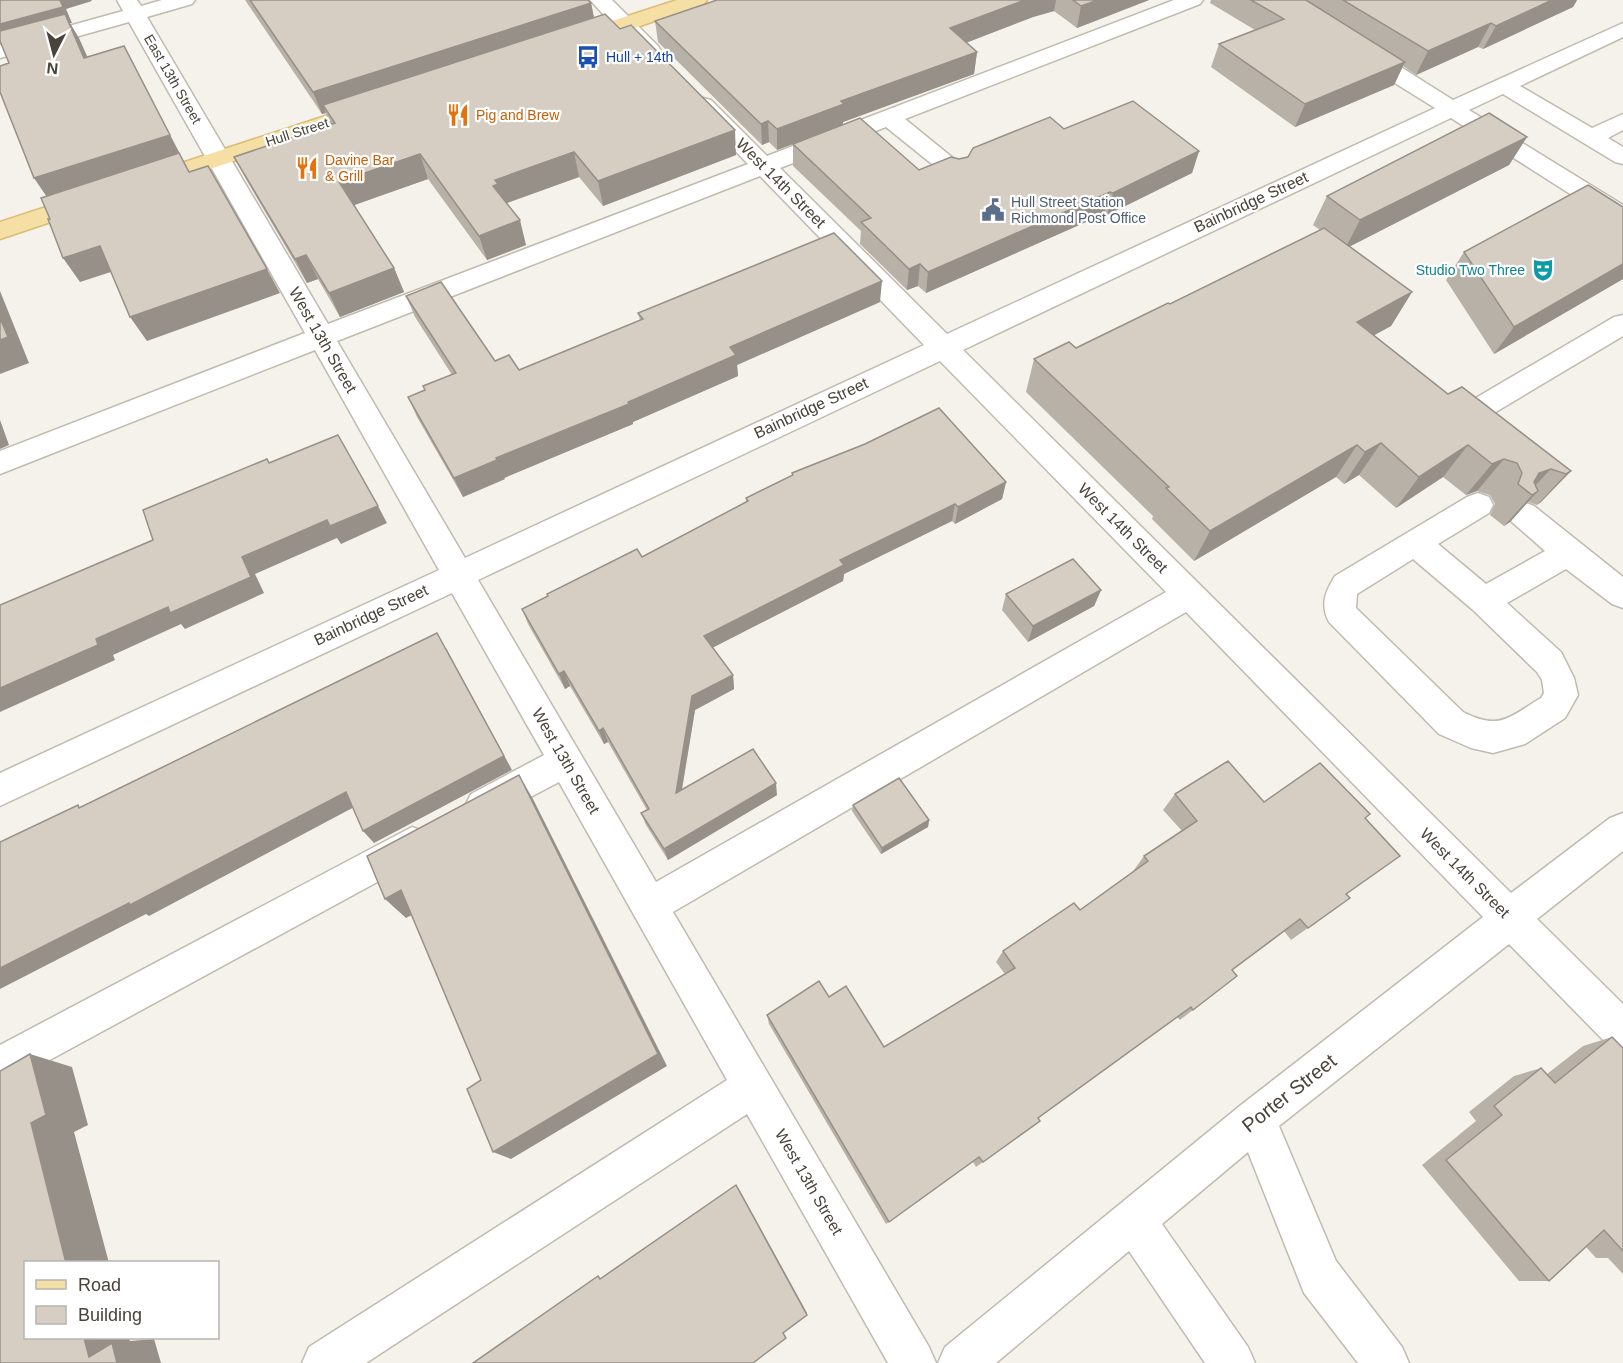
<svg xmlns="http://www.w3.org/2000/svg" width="1623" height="1363" font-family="Helvetica,sans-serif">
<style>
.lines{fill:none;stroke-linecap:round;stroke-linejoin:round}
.minor-casing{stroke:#c0baaf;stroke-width:3}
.major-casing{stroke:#dbbc74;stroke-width:3}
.minor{fill:#fff;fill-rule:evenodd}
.major{fill:#f6dfa4;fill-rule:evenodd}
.wall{fill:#b8b1a8}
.shaded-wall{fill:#969088}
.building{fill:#d6cec3;stroke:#969088;stroke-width:1.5}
.labels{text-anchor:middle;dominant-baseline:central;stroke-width:4.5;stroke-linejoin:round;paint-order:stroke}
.far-transit-label{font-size:14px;fill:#164399;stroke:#fff;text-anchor:start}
.far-street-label{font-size:14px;fill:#49433a;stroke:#fff}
.far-food-label{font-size:14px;fill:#c56008;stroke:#fff;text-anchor:start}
.far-service-label{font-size:14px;fill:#4e5e75;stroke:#fff;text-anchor:start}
.far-culture-label{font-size:14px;fill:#0d838f;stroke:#fff;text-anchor:end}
.street-label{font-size:16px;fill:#49433a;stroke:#fff}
.near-street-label{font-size:20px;fill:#49433a;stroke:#fff}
</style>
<rect width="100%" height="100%" fill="#f5f2ec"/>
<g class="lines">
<g class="minor-casing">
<g id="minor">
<path d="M117 0H137L141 6 162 0H195L192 4 147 17 328 324 748 164 695 110 692 105 695 100 703 98 711 100 767 156 1174 0H1203L1200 4 905 119 964 167 968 172 964 177 956 179 948 177 886 127 780 168 947 334 1435 108 1353 57 1350 52 1353 47 1361 46 1369 47 1453 100 1623 23V37L1520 86 1592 128 1623 114V130L1608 138 1623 147V164L1615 162 1503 94 1469 110 1623 205V224L1614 222 1451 118 963 350 1511 893 1610 818 1623 813V851L1537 919 1623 1004V1052L1609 1046 1509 944 1279 1126 1336 1261 1402 1347 1409 1363H1358L1304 1293 1248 1152 1162 1224 1248 1347 1255 1363H1205L1129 1251 996 1363H938L945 1347 1241 1105 1483 917 1186 612 673 912 929 1347 936 1363H888L747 1114 366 1363H302L309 1347 727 1080 559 782 483 822 471 818 465 806 471 794 544 755 452 593 0 806V773L439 570 315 350 0 474V451L305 333 129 22 0 58V45L123 11ZM760 176 924 345 465 558 337 341ZM940 361 1166 592 656 882 478 580Z"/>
<polygon points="590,0 612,0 658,46 661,51 658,56 650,57 642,56"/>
<polygon points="1623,315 1623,336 1494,413 1484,416 1474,413 1470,406 1474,399 1614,317"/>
<path d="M1478 493 1489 497 1493 505 1489 513 1438 544 1486 584 1545 551 1512 522 1508 514 1512 506 1523 502 1534 506 1623 577V608L1612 604 1566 569 1507 603 1561 652 1574 678 1578 695 1565 718 1525 744 1493 753 1471 748 1439 734 1329 622C1320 605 1325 592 1335 576L1467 497ZM1413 559 1473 610 1537 672 1542 680 1544 693 1541 698C1509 717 1500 731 1463 712L1356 608 1357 594Z"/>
<polygon points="412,827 425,832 430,844 425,856 0,1087 0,1045"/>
</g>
</g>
<g class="major-casing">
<g id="major">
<polygon points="677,0 707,0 704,4 582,46 574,47 566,46 563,41 566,36"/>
<polygon points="371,101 379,103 382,108 379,113 155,187 147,189 139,187 135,182 139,177"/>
<polygon points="92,192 101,195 104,200 101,205 0,239 0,222"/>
</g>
</g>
<use href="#minor" class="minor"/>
<use href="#major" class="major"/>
</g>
<g class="wall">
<polygon points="245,0 588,0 591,3 594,17 736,155 603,206 579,177 507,203 526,245 487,260 428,179 353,205 394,268 404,292 340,317 318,279 307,283 247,181 234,157 331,125 326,113 322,114"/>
<polygon points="717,0 1149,0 1077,28 1054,11 1033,17 966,43 977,52 974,74 843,122 843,124 919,170 1064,129 1199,151 1192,173 1107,215 1104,214 926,293 918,286 907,290 860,244 861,231 793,166 793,144 777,150 769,142 762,145 658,42 655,21"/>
<polygon points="1211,0 1577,0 1573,7 1483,49 1478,47 1416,75 1403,66 1394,85 1295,127 1211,67 1219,44 1255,30 1210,3"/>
<polygon points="1527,137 1509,165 1350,246 1412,292 1391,326 1374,335 1448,394 1571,471 1541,502 1537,505 1528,502 1510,522 1504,526 1490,515 1495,504 1490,495 1477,491 1466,495 1443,477 1396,508 1359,475 1344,484 1336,477 1194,561 1152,519 1153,516 1026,392 1034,359 1076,348 1170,304 1320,230 1313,225 1327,196"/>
<polygon points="1623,207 1623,279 1494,354 1446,280 1464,252"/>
<polygon points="406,296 495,361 519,370 640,320 638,313 880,302 737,365 738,376 633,422 633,424 504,478 505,479 463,497 417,417 408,397 425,390 452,375 415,317"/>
<polygon points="792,473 1006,482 1002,499 955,524 952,521 844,574 843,581 712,648 733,675 734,689 695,710 682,790 777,795 668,860 646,825 641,813 647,810 608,742 604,744 570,686 565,689 528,624 522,609 642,557 746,502 746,498 792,476"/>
<polygon points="1101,590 1094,606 1028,642 1002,610 1006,594"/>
<polygon points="1175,794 1264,802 1365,818 1400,856 1347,894 1350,898 1291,940 1284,931 1232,970 1193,1010 1180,1020 1177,1017 1038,1118 1040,1121 976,1167 973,1162 886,1224 769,1024 767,1015 829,997 884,1047 1005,974 996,962 1003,951 1080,910 1134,871 1134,870 1144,856 1182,831 1163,810"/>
<polygon points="853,805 929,820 928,827 881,854 852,811"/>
<polygon points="1612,1037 1623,1048 1623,1274 1608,1258 1596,1258 1586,1247 1549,1281 1519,1281 1422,1165 1476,1121 1469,1112 1514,1076 1541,1068 1547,1074 1583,1046"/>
</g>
<g class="shaded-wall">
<polygon points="60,0 91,0 92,1 66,9 72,23 70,23 79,38 99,83 84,58 0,32 0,24"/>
<polygon points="1025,0 1056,0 1054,11 1033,17 947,50 950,28"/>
<polygon points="1098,0 1149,0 1077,28 1081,6"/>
<polygon points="1552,0 1577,0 1573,7 1483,49 1496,26"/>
<polygon points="591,3 595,24 323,105 326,113 322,114 313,92"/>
<polygon points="1491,23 1478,47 1416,75 1428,51"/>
<polygon points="124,46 192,177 51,203 34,178"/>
<polygon points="977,52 974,74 843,122 843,125 777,150 777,129 841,101"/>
<polygon points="1405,62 1394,85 1295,127 1305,104"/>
<polygon points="768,121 769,142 762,145 761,124"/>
<polygon points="735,130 736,155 603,206 598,181"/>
<polygon points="1527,137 1509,165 1345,249 1360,220"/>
<polygon points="1199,151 1192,173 1107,215 1113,193"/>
<polygon points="574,152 579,177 504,204 493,186 495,180"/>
<polygon points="420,154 428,179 349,207 339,182"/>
<polygon points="1110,192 1104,214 926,293 928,272"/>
<polygon points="520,220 526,245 487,260 479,236"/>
<polygon points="100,246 117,270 80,282 63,258"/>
<polygon points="306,255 318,279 307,283 295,259"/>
<polygon points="920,264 918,286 907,290 909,269"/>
<polygon points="1623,264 1623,279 1494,354 1514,327"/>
<polygon points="394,268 404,292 340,317 329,293"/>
<polygon points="267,269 280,293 147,341 130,317"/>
<polygon points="882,281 880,302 737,365 738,376 633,422 633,424 504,478 505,479 463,497 454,478 496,458 628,402 730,347"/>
<polygon points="0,291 29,363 0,374"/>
<polygon points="1412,292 1391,326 1338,355 1357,322"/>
<polygon points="0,420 9,445 0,449"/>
<polygon points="1381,443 1359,475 1344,484 1365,452"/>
<polygon points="1357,445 1336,477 1194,561 1210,531"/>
<polygon points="1468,445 1443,477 1396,508 1419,477"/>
<polygon points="1504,459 1477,491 1466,495 1492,464"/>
<polygon points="1551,469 1529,492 1539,473"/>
<polygon points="1571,471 1541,502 1537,505 1566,474"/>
<polygon points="1006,482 1002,499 955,524 958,507"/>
<polygon points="1538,491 1510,522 1504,526 1532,495"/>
<polygon points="955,504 952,521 844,574 843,581 706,651 704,636 840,560"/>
<polygon points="378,506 387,523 341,544 337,538 255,574 264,593 185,629 181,624 113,655 115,660 0,712 0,688 96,639 242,557 327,520"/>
<polygon points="1101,590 1094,606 1028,642 1033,626"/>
<polygon points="446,648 512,770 374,843 363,831"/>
<polygon points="564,671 570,686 565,689 559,674"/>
<polygon points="733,675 734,689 695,710 679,806 676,793 692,696"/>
<polygon points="603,728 608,742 604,744 599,731"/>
<polygon points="519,775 533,799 667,1066 511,1159 493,1152"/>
<polygon points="776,783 777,795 668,860 664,849"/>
<polygon points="346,792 358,805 149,916 146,914 0,989 0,968"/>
<polygon points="929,820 928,827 881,854 882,848"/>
<polygon points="401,890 422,910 406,918 385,899"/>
<polygon points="30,1054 72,1067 88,1125 74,1132 109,1263 66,1263 31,1123"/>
<polygon points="736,1185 739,1189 807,1313 807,1315"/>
<polygon points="84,1338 129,1338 130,1341 154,1339 161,1363 117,1363 89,1357"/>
</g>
<g class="building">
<polygon points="0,0 60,0 63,7 0,24"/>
<polygon points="250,0 588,0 591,3 313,92"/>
<polygon points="717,0 1025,0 950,28 977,52 841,101 844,104 777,129 768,121 761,124 655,21"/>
<polygon points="1073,0 1098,0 1081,6"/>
<polygon points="1251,0 1306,0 1405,62 1305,104 1219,44 1284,19"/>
<polygon points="1343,0 1552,0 1496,26 1491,23 1428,51"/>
<polygon points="65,14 84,58 124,46 170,135 34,178 0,92 0,66 9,63 0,41 0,31"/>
<polygon points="605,14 620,29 631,25 735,130 598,181 574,152 495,180 498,184 493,186 520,220 479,236 420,154 339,182 394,268 329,293 306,255 295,259 234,157 335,123 323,105"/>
<polygon points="1133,101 1199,151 1113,193 1110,192 928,272 920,264 909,269 861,222 871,218 793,144 860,118 919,170 951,157 959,159 968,157 973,148 1050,117 1064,129"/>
<polygon points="1489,113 1527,137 1360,220 1327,196"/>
<polygon points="179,153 189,172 208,166 267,269 130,317 100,246 63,258 48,219 50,219 41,198"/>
<polygon points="1588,185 1623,207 1623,264 1514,327 1464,252"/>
<polygon points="1324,228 1412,292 1357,322 1448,394 1462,387 1571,471 1566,474 1551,469 1539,473 1534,482 1538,491 1532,495 1518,484 1522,473 1517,463 1504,459 1492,464 1468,445 1419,477 1381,443 1365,452 1357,445 1210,531 1166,488 1169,487 1034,359 1069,342 1076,348 1168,303 1170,304"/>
<polygon points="834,233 882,281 730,347 736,355 628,402 629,404 496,458 497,460 454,478 408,397 425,390 423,386 456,373 406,296 441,282 495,361 509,355 519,370 643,319 638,313"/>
<polygon points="0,318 8,337 0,340"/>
<polygon points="939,408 1006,482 958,507 955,504 840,560 844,565 704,636 733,675 692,696 676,793 753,749 776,783 664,849 641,813 649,809 603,728 599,731 564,671 559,674 522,609 548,596 547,594 637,549 642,557 748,501 746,498 793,475 792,473 865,444"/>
<polygon points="338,435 378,506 330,526 327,520 242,557 251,577 170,613 168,607 96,639 98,645 0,688 0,605 153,540 143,510 267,459 269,463"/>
<polygon points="1073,559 1101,590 1033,626 1006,594"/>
<polygon points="437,633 504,756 363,831 346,792 130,905 129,903 0,968 0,842 78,805 79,808"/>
<polygon points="1228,761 1264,802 1320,763 1370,814 1365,818 1400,856 1346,894 1350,898 1308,928 1300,919 1232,970 1237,976 1193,1010 1191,1007 1038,1118 1040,1121 983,1162 979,1157 889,1222 767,1015 819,981 829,997 846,986 884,1047 1015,968 1003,951 1074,903 1080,910 1148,861 1144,856 1197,821 1175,794"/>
<polygon points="519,775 658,1054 493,1152 467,1089 481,1080 401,890 385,899 367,856"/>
<polygon points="899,778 929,820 882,848 853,805"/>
<polygon points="1612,1037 1623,1048 1623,1251 1604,1230 1549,1281 1446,1160 1502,1115 1494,1106 1541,1068 1555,1083"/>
<polygon points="30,1054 46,1115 31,1123 66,1263 26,1263 26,1338 84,1338 89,1357 112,1343 117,1363 0,1363 0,1071"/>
<polygon points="736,1185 807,1315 783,1333 786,1338 753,1363 473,1363 598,1276 600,1279"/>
</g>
<defs>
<g id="bus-bare" transform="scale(1.8)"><path d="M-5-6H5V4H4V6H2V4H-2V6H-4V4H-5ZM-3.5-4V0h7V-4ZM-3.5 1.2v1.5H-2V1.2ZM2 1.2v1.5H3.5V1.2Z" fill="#1a4fb4" stroke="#fff" stroke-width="2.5" paint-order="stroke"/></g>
<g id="restaurant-bare" transform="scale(1.8)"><path d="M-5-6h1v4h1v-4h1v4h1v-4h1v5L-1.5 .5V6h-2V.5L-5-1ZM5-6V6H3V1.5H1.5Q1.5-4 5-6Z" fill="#e8710a" stroke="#fff" stroke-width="2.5" paint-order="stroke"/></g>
<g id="civic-bare" transform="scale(1.8)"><path d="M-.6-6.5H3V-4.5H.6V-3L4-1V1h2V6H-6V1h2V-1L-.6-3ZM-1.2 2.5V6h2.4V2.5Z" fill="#5c6f8a" stroke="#fff" stroke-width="2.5" paint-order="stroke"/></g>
<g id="theatre-bare" transform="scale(1.8)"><path d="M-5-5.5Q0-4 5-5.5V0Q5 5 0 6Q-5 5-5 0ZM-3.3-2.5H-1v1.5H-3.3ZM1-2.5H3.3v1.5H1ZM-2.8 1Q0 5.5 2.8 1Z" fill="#0f9aa8" stroke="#fff" stroke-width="2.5" paint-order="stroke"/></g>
</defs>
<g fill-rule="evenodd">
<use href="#bus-bare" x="588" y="57"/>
<use href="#restaurant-bare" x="458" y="115"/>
<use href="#restaurant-bare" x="307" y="168"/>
<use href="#civic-bare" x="993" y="210"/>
<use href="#theatre-bare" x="1543" y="270"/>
</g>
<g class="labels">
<g class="far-transit-label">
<text x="606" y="57">Hull + 14th</text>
</g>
<g class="far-street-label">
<text transform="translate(173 79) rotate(60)">East 13th Street</text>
<text transform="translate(297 132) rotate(-18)">Hull Street</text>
</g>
<g class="far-food-label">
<text x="476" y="115">Pig and Brew</text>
<text x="325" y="160">Davine Bar<tspan x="325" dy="16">&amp; Grill</tspan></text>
</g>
<g class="far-service-label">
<text x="1011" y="202">Hull Street Station<tspan x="1011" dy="16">Richmond Post Office</tspan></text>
</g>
<g class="far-culture-label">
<text x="1525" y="270">Studio Two Three</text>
</g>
<g class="street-label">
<text transform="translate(781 183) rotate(45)">West 14th Street</text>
<text transform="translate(1251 202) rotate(-25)">Bainbridge Street</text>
<text transform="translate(323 340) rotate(60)">West 13th Street</text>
<text transform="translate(811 408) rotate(-25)">Bainbridge Street</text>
<text transform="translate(1123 528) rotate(45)">West 14th Street</text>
<text transform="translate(371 615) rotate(-25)">Bainbridge Street</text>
<text transform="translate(566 761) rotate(60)">West 13th Street</text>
<text transform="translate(1465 873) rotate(45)">West 14th Street</text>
<text transform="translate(809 1182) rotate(60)">West 13th Street</text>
</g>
<g class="near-street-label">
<text transform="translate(1289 1093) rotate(-38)">Porter Street</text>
</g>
</g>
<rect x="24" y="1261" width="195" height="78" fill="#ffffff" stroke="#b6b4b0" stroke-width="1.5"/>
<rect x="36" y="1280" width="30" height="9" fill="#f6dfa4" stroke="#b6b4b0" stroke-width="1.5"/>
<text x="78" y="1291" font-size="18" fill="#49433a">Road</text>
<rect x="36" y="1306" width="30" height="18" fill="#d6cec3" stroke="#b6b4b0" stroke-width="1.5"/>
<text x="78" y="1321" font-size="18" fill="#49433a">Building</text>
<g transform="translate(54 54) rotate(186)" stroke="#ffffff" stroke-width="4.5" paint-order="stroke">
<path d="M0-4.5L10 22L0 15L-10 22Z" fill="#49433a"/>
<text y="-9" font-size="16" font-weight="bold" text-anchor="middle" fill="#49433a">N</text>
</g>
</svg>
